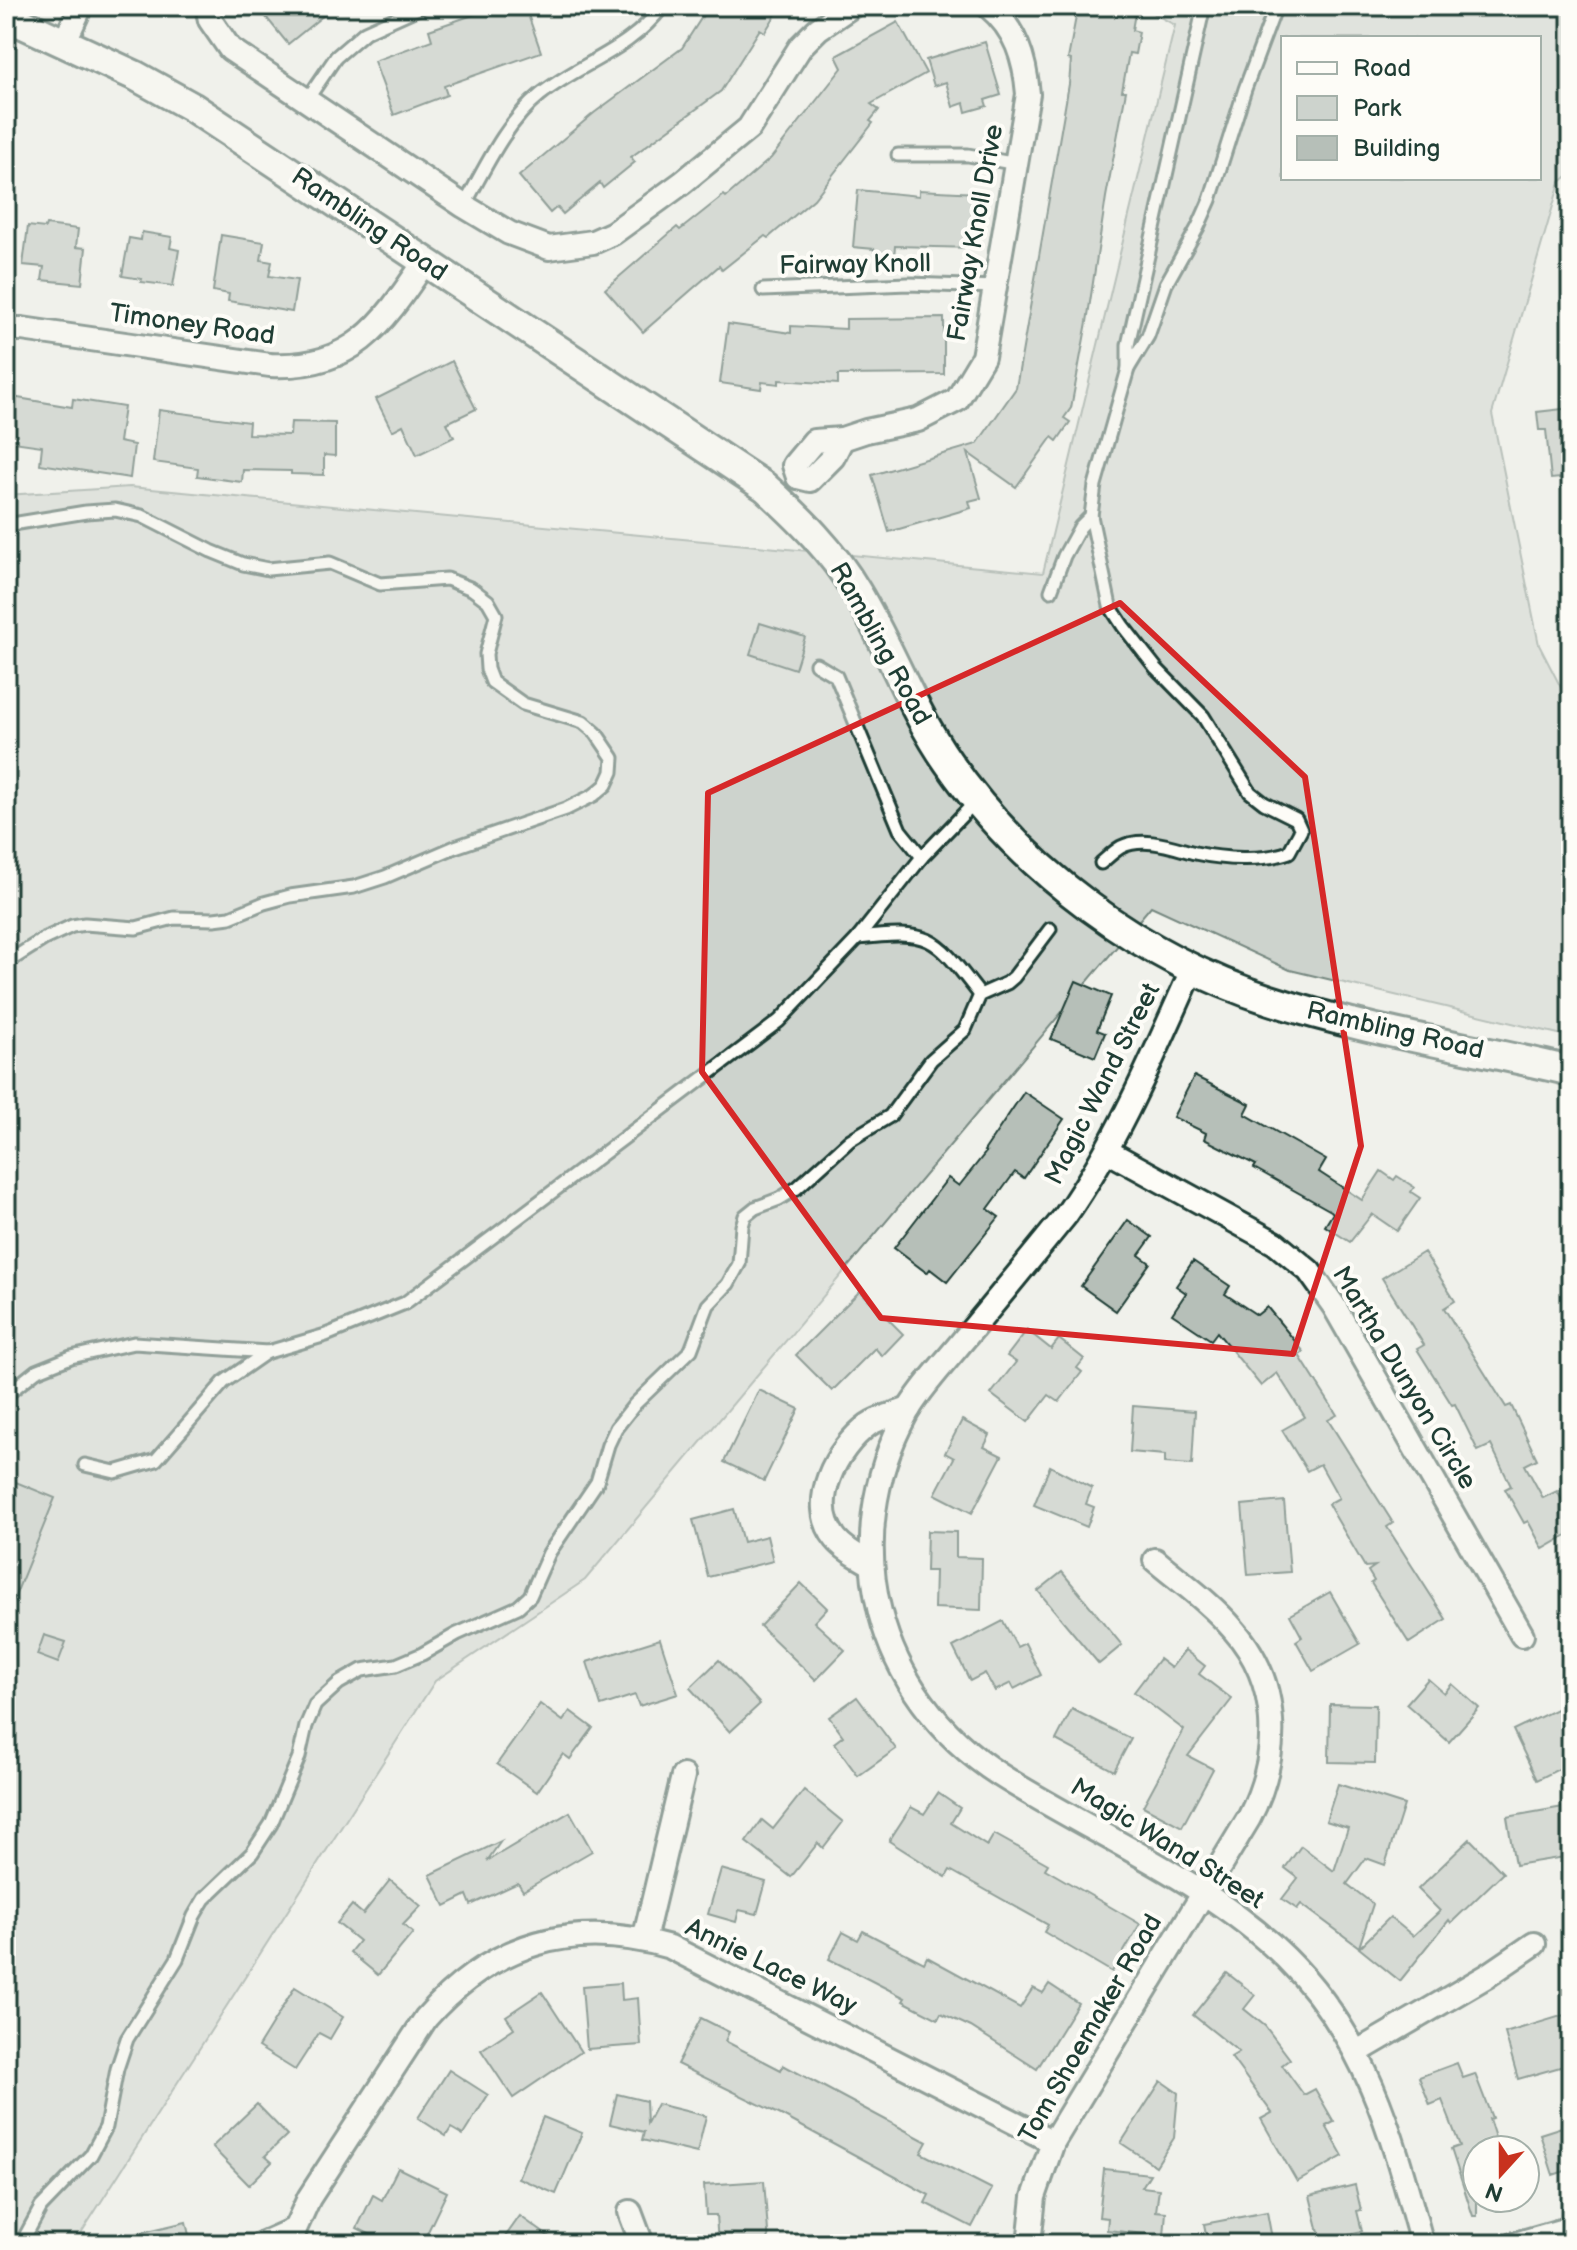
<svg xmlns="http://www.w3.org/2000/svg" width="1577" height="2250" font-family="'Balsamiq Sans',sans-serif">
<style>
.green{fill:#cdd3cd;stroke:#768880;stroke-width:2;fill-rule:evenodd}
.building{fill:#b6bfb8;stroke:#1f3d34;stroke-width:2}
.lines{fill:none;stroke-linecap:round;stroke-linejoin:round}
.service-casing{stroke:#1f3d34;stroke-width:17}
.minor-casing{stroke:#1f3d34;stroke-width:28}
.tertiary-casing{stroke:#1f3d34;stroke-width:34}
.service{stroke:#fdfcf7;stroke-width:11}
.minor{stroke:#fdfcf7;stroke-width:22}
.tertiary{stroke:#fdfcf7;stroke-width:28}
.marked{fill:none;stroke:#d62828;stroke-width:6;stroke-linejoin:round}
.labels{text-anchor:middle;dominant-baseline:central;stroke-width:8;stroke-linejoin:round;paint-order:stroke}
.street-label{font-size:26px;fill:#1f3d34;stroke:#fdfcf7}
</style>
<rect width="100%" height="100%" fill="#f0f1eb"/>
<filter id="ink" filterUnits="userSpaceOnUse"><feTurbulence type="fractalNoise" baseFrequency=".0125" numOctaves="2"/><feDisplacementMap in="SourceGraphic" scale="16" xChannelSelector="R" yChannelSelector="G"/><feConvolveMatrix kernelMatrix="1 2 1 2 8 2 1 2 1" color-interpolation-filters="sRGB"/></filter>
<g filter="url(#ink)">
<path class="green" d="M1140 6H1571V173L1560 182 1492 414 1539 645 1571 707V1037L1290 970 1151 906 585 1580 435 1681 74 2244H6V495L130 487 1043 573 1175 25ZM1283 38H1539V178H1283Z"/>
<g class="building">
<polygon points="257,6 335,6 288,44"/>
<polygon points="499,6 525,6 541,52 444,86 447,95 394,115 374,61 432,40 429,30"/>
<polygon points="709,6 781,6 765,32 760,29 721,91 631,157 635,162 603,188 600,183 563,214 557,207 550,213 519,176 594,113 682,48"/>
<polygon points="1078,6 1099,6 1135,13 1132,30 1139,32 1135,54 1129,53 1122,91 1126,91 1106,197 1087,322 1071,408 1064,418 1070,422 1057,441 1052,437 1016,487 968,453 981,498 969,501 971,508 889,532 872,475 977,444 1016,388 1069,84 1071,60 1068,59"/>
<polygon points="898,22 926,73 871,104 879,110 870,121 873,123 814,199 768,238 765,236 722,270 719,266 643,332 605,289 677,227 680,230 724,195 726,197 771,158 842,68 836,56"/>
<polygon points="985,42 1001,95 985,100 987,106 966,112 964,103 953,107 946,82 934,86 926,60"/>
<polygon points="858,190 919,196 919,190 977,193 974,248 895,246 894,257 874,255 874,249 853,247"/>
<polygon points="46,225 78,229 76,247 86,248 82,284 42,280 44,267 23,265 28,226 45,228"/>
<polygon points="142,232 172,237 170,248 179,250 173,286 141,282 142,279 122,276 129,238 141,240"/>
<polygon points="221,235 264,242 261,260 272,262 269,276 297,280 292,312 228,301 229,294 213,291"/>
<polygon points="944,318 944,374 838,375 838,384 779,380 779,384 762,382 761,389 720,383 728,324 791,333 791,326 846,329 846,319"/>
<polygon points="452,361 476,409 447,423 454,437 417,455 403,425 392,431 376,399"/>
<polygon points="6,396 72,407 73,399 124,407 119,442 134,445 130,478 40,464 42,446 6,441"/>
<polygon points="1571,408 1571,477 1551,479 1546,430 1539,430 1537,412"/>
<polygon points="159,410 249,422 248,434 290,435 291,422 335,423 335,456 324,455 324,475 291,474 291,471 243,470 242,482 197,476 198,468 153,462"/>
<polygon points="760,623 805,637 795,669 750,654"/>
<polygon points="1076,981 1111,996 1097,1030 1105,1033 1095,1057 1051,1039"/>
<polygon points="1194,1076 1250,1104 1245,1114 1326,1160 1319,1172 1362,1200 1381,1171 1394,1180 1397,1176 1414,1187 1411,1192 1420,1198 1397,1231 1372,1214 1350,1242 1325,1226 1333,1213 1331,1211 1254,1168 1256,1165 1204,1139 1206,1133 1173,1117"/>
<polygon points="1024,1092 1064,1119 1024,1178 1015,1172 988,1209 999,1217 947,1282 930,1269 927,1273 894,1248 948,1178 959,1186 986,1152 984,1151"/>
<polygon points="1128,1220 1152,1237 1139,1255 1150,1263 1116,1311 1081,1286"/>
<polygon points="1424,1252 1455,1301 1444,1308 1506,1407 1511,1405 1537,1459 1525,1465 1543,1498 1557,1491 1571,1516 1571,1533 1543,1549 1528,1521 1524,1523 1505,1489 1511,1486 1491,1445 1478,1451 1455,1404 1452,1405 1417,1349 1424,1345 1382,1278"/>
<polygon points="1193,1261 1230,1286 1225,1294 1257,1315 1267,1307 1304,1352 1299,1355 1337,1415 1328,1420 1393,1523 1387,1527 1446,1619 1409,1643 1371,1583 1374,1581 1368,1571 1375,1566 1365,1567 1328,1504 1339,1498 1320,1464 1307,1471 1282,1430 1305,1417 1277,1373 1261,1386 1217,1332 1211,1340 1172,1314 1186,1293 1176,1286"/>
<polygon points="860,1291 903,1334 882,1356 875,1348 832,1391 796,1355"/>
<polygon points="1027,1330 1051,1349 1059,1339 1084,1359 1077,1368 1082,1372 1059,1402 1049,1395 1028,1422 991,1394 1016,1362 1007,1356"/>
<polygon points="759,1390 799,1409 764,1481 724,1462"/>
<polygon points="1133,1406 1195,1411 1192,1465 1165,1463 1165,1455 1130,1452"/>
<polygon points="962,1420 990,1435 984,1447 1002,1456 972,1513 935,1494 954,1458 945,1453"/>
<polygon points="1050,1466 1092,1488 1086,1504 1094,1507 1087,1527 1034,1505"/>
<polygon points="6,1478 55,1498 7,1616 6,1616"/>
<polygon points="1284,1501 1290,1572 1248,1575 1242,1505"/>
<polygon points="734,1509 743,1542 767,1536 773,1561 708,1577 693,1520"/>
<polygon points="927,1531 956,1532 956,1557 982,1558 981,1610 934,1608 935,1571 926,1571"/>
<polygon points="1062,1572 1122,1645 1099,1664 1038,1591"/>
<polygon points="801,1583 827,1608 814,1622 845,1650 816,1680 760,1626"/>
<polygon points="1330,1592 1360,1644 1313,1671 1296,1641 1302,1637 1290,1615"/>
<polygon points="1003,1621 1017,1647 1025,1643 1041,1675 1014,1689 1011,1683 995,1691 985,1673 970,1681 953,1647"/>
<polygon points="44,1635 66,1642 58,1663 37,1655"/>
<polygon points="660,1639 678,1694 639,1706 635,1695 601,1706 587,1662"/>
<polygon points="1185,1650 1205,1666 1199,1674 1232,1699 1188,1756 1213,1769 1182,1827 1143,1806 1184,1730 1134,1692 1159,1659 1171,1668"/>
<polygon points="719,1660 760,1704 730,1732 690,1688"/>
<polygon points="1428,1679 1444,1693 1452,1684 1479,1708 1449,1742 1406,1704"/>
<polygon points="857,1697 896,1749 858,1776 834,1743 843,1736 829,1717"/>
<polygon points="1571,1702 1571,1763 1537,1780 1513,1730"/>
<polygon points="540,1704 563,1721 570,1711 593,1728 570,1759 563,1754 537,1792 497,1764"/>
<polygon points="1330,1704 1376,1705 1375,1763 1329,1762"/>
<polygon points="1072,1709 1131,1739 1114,1771 1056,1740"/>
<polygon points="1338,1784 1404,1805 1385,1865 1366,1858 1347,1884 1373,1904 1359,1947 1301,1904 1297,1909 1282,1899 1298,1878 1285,1868 1301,1846 1334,1871 1348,1828 1326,1821"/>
<polygon points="804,1790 843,1822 823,1848 818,1843 791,1877 746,1842 762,1820 773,1829"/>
<polygon points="938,1793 960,1808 951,1823 987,1846 994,1834 1048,1864 1045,1869 1140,1924 1112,1972 1044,1932 1048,1925 950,1870 946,1877 889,1841 911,1807 924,1814"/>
<polygon points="1569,1806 1571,1856 1515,1865 1507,1817"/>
<polygon points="570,1812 592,1851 523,1891 518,1883 471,1905 467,1895 445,1906 430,1875 501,1841 487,1861"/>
<polygon points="1470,1839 1503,1873 1451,1923 1449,1920 1400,1981 1359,1948 1390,1917 1413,1936 1440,1911 1418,1889"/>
<polygon points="721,1869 766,1882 757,1914 739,1910 736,1922 708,1914"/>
<polygon points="390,1880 421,1906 403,1925 413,1933 378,1975 350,1952 359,1941 337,1923 352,1905 363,1914"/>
<polygon points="863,1931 924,1963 927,1957 1020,2008 1033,1988 1043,1993 1049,1984 1078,2003 1037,2069 971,2027 941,2013 938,2019 903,2001 905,1998 829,1959 843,1932 858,1940"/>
<polygon points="1227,1973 1255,1995 1244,2009 1265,2026 1290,2059 1282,2065 1304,2095 1315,2089 1334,2122 1326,2126 1343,2156 1297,2182 1261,2119 1272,2113 1231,2057 1239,2052 1193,2015"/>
<polygon points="621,1983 622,2000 638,1998 641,2045 587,2049 582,1986"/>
<polygon points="295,1987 343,2017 330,2039 319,2033 295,2070 258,2047"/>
<polygon points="542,1992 581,2052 513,2098 481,2050 514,2028 506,2016"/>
<polygon points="1571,2013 1571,2064 1518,2079 1505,2033"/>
<polygon points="701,2018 729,2032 725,2041 781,2070 783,2065 927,2142 921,2153 992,2189 972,2227 925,2203 929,2195 781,2115 677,2064"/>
<polygon points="1457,2063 1463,2078 1475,2074 1492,2118 1489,2119 1499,2150 1477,2150 1477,2216 1473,2216 1451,2149 1460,2146 1442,2100 1430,2105 1419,2077"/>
<polygon points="449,2070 488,2095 463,2135 451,2128 446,2136 418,2118"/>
<polygon points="1161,2081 1178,2093 1174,2138 1156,2166 1121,2143"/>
<polygon points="617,2094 646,2101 647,2123 657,2104 706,2116 697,2153 642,2140 644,2132 610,2124"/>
<polygon points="257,2104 287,2135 265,2156 272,2162 249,2185 212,2147"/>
<polygon points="543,2117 582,2133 556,2194 518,2178"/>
<polygon points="1571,2124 1571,2169 1553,2175 1540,2134"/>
<polygon points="398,2168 447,2192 422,2244 389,2244 357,2228 373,2195 382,2200"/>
<polygon points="1104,2169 1150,2174 1142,2187 1159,2189 1156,2211 1166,2212 1164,2236 1107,2230 1108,2218 1099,2217"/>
<polygon points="764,2181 769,2244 718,2244 716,2215 706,2215 704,2185"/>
<polygon points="1355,2185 1361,2210 1357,2211 1362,2231 1348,2234 1350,2244 1322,2244 1310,2196"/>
<polygon points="1267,2212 1273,2244 1208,2244 1204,2224"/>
<polygon points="520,2216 559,2244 500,2244"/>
<polygon points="186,2222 191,2244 127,2244 126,2236"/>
</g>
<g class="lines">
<g class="service-casing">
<g id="service">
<polyline points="1204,6 1128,345 1128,369 1148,336 1166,284 1198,227 1210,200 1245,89 1276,6"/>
<polyline points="306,101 336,57 365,32 423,6"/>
<polyline points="898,155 968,155 1017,164"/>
<path d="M464 206C485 168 506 122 540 95 583 61 628 52 663 6"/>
<polyline points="763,290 908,284 996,287"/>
<path d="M1091 516 1110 606 1123 626 1156 668 1203 716 1250 792 1264 803 1296 819 1301 830 1289 852C1262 862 1223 859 1195 853 1172 847 1144 836 1121 847 1114 851 1107 858 1101 863"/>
<polyline points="6,525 86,512 115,510 142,516 211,551 243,564 268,569 330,563 380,584 447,579 472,589 488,601 496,615 486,654 487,669 492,682 523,704 583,722 596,733 613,758 612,772 606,785 594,795 566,809 455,847 385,877 354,887 290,896 264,903 230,917 214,919 174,918 136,928 85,924 72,926 44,939 6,963"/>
<polyline points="1051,591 1064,556 1080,527 1091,516 1095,485 1128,369"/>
<polyline points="816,664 836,676 900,830 922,857"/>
<path d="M858 938C933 929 935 937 980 995"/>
<polyline points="6,1395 36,1371 71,1357 134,1343 268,1352 326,1335 405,1303 779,1021 858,938 922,857 975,802"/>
<polyline points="85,1465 115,1472 156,1460 224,1382 267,1352"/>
<polyline points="21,2244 41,2207 91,2155 106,2127 117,2069 127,2039 177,1959 194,1916 204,1899 252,1853 271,1824 299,1757 306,1726 315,1705 339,1683 362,1670 396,1665 422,1654 457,1634 518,1607 530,1596 549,1553 597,1482 608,1445 616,1428 635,1404 691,1350 708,1305 728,1284 739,1264 742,1226 745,1216 755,1208 779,1199 797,1188 850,1140 890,1116 931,1060 965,1030 980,995 1007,983 1014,977 1050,929"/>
</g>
</g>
<g class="minor-casing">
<g id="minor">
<polyline points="207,6 210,20 230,49 464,206 509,233 549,248 593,242 613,233 682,183 749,128 801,46 818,29 852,6"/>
<polyline points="64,43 81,6"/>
<path d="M6 329H22L270 365C353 369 382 325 424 263"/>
<path d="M798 477 794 465 814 441 842 439 866 431 918 420 957 400 983 357 1028 94C1025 59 1016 29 988 6"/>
<polyline points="798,477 810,480 833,457 842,439"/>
<path d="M1193 968C1155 1052 1119 1139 1066 1215 1031 1258 996 1301 960 1344 942 1366 921 1388 907 1412 836 1542 875 1695 1000 1775 1094 1835 1207 1880 1286 1958 1368 2039 1393 2138 1422 2244"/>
<polyline points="1107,1151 1275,1243 1309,1271 1334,1306 1522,1635"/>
<path d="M871 1564C859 1557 845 1550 836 1539 806 1503 837 1448 868 1425 879 1417 896 1414 909 1409"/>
<polyline points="644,1940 683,1776"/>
<polyline points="1357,2052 1487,1976 1534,1944"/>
<polyline points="630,2212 642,2244"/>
<polyline points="261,2244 295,2229"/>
<path d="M292 2244 295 2229 309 2198 426 2018C493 1942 573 1919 670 1947L1053 2142"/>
<path d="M1029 2244 1034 2197 1053 2142 1249 1818C1281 1756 1281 1683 1233 1629 1211 1603 1181 1582 1155 1560"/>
<polyline points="1515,2244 1571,2228"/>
</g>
</g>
<g class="tertiary-casing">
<path id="tertiary" d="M6 16 136 76 192 107 765 487C800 519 832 550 856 591 890 647 911 709 948 762 1024 872 1143 959 1270 1000 1368 1032 1471 1047 1571 1071"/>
</g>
<use href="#service" class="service"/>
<use href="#minor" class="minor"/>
<use href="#tertiary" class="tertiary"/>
</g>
</g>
<path d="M0 0H1577V2250H0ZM1120 603 1305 777 1361 1146 1293 1354 881 1318 702 1072 708 793Z" fill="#f0f1eb" fill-opacity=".55" fill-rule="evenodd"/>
<path class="marked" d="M1120 603 1305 777 1361 1146 1293 1354 881 1318 702 1072 708 793Z"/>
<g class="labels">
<g class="street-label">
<text transform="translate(369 225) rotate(34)">Rambling Road</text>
<text transform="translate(976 233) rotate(-80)">Fairway Knoll Drive</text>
<text transform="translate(855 265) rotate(-1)">Fairway Knoll</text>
<text transform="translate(192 325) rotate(8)">Timoney Road</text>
<text transform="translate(880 644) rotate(61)">Rambling Road</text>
<text transform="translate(1395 1031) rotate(13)">Rambling Road</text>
<text transform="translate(1103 1084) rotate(-63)">Magic Wand Street</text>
<text transform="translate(1404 1378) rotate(59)">Martha Dunyon Circle</text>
<text transform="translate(1167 1844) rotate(32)">Magic Wand Street</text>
<text transform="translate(771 1967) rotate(26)">Annie Lace Way</text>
<text transform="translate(1091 2029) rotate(-60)">Tom Shoemaker Road</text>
</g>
</g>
<rect width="1577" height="2250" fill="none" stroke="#fdfcf7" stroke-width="32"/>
<rect x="16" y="16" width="1545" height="2218" fill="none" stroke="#1f3d34" stroke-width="3" filter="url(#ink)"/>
<rect x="1281" y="36" width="260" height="144" fill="#fdfcf7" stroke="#a4b0a9" stroke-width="2"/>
<rect x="1297" y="62" width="40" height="12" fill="#fdfcf7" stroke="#a4b0a9" stroke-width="2"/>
<text x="1353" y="76" font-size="24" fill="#1f3d34">Road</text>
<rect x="1297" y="96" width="40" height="24" fill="#cdd3cd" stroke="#a4b0a9" stroke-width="2"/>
<text x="1353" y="116" font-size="24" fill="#1f3d34">Park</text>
<rect x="1297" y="136" width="40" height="24" fill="#b6bfb8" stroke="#a4b0a9" stroke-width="2"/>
<text x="1353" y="156" font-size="24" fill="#1f3d34">Building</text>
<g transform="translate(1501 2174) rotate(201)"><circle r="38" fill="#fdfcf7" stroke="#a4b0a9" stroke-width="2"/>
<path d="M0-6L14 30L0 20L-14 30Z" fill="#c8321e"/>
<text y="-12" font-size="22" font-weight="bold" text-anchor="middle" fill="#1f3d34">N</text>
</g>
</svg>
